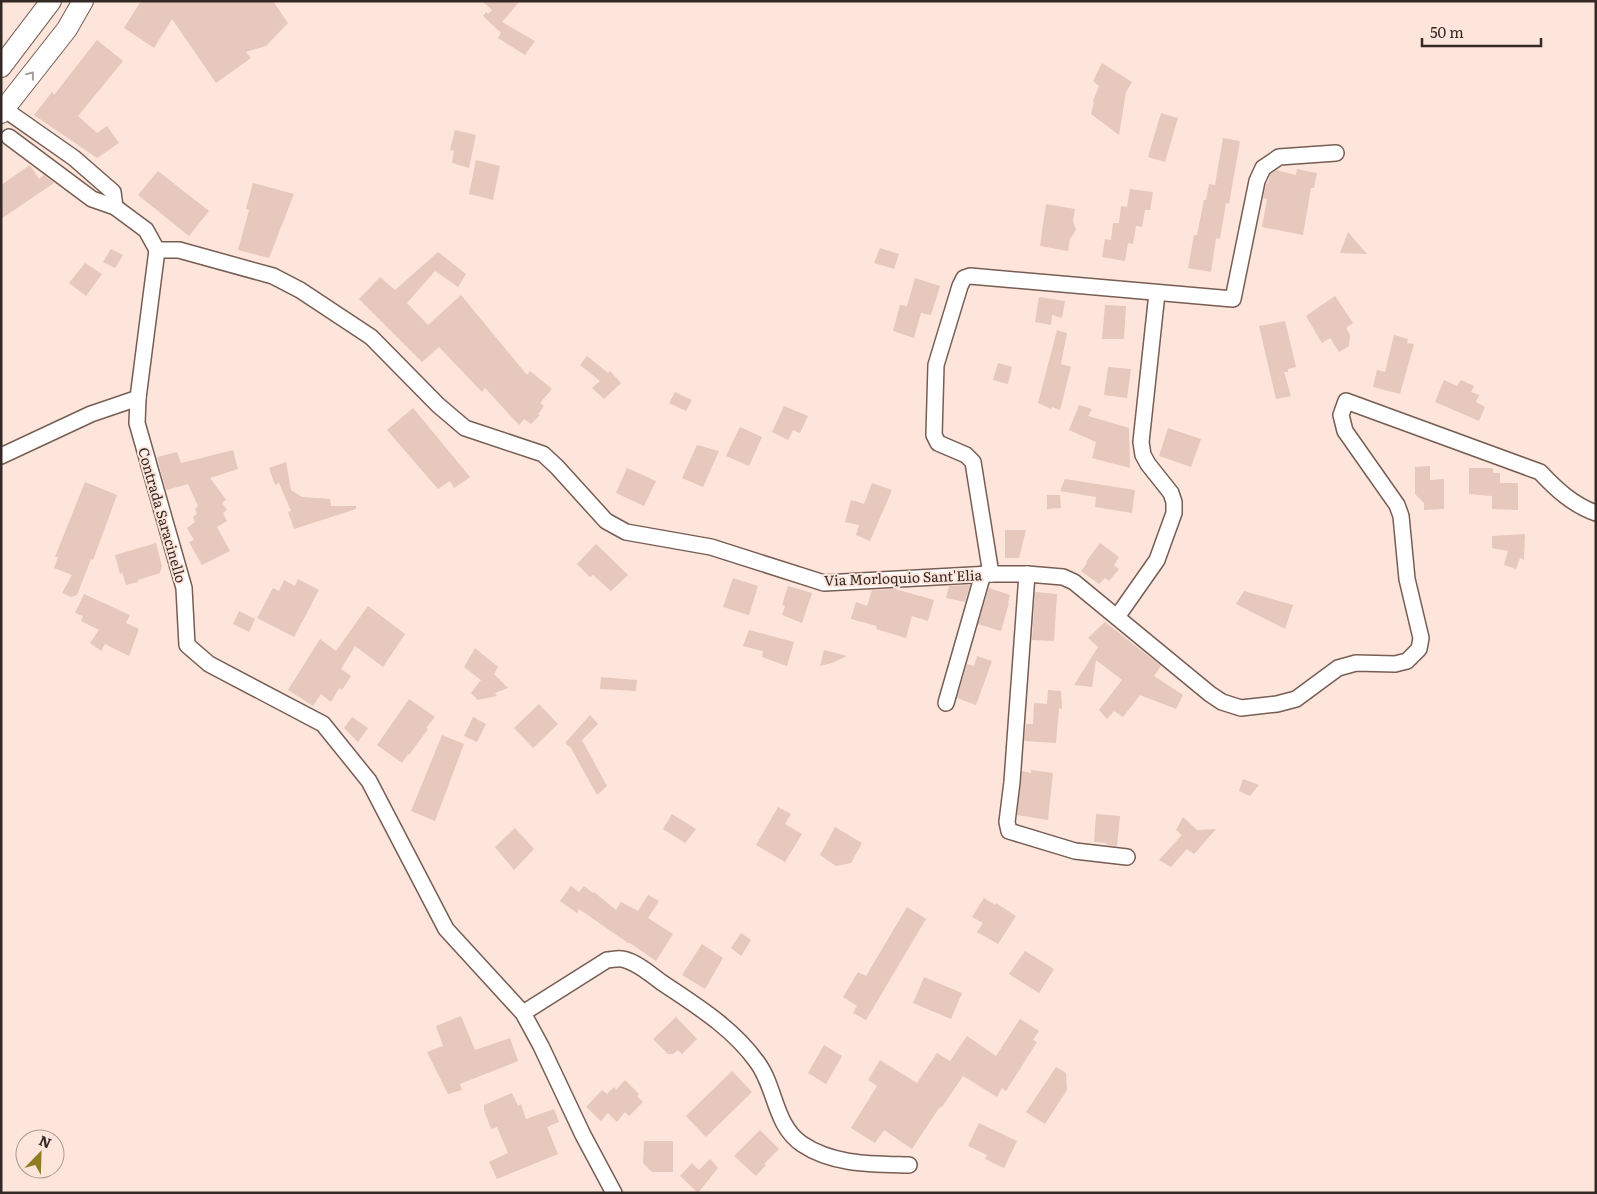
<svg xmlns="http://www.w3.org/2000/svg" width="1597" height="1194" font-family="Literata,serif">
<style>
.building{fill:#e6c8bc}
.lines{fill:none;stroke-linecap:round;stroke-linejoin:round}
.minor-casing{stroke:#775d53;stroke-width:18}
.major-casing{stroke:#775d53;stroke-width:22}
.minor{stroke:#fff;stroke-width:15}
.major{stroke:#fff;stroke-width:20}
.oneway{stroke:#a49f9d}
.labels{text-anchor:middle;dominant-baseline:central;stroke-width:4;stroke-linejoin:round;paint-order:stroke}
.street-label{font-size:14px;fill:#342925;stroke:#fde5db}
</style>
<rect width="100%" height="100%" fill="#fde5db"/>
<g class="building">
<polygon points="141,1 273,1 288,23 266,46 246,52 251,58 216,83 172,19 154,48 124,28"/>
<polygon points="482,1 520,1 502,22 535,41 525,55 498,38 501,33 483,16 486,12 488,14 492,10"/>
<polygon points="97,40 123,61 78,116 97,133 107,126 119,143 97,158 34,115 52,92 54,95"/>
<polygon points="1102,63 1132,82 1126,92 1119,135 1091,114 1094,102 1093,101 1099,86 1093,81"/>
<polygon points="1161,113 1178,118 1165,162 1148,157"/>
<polygon points="455,130 476,135 469,168 452,163 454,151 450,150"/>
<polygon points="1223,138 1240,141 1229,204 1226,203 1220,239 1216,238 1211,272 1188,268 1194,235 1197,235 1204,200 1206,200 1209,184 1215,185"/>
<polygon points="476,160 500,166 493,200 469,194"/>
<polygon points="30,165 39,179 44,175 54,183 1,219 1,185"/>
<polygon points="1297,169 1317,173 1314,188 1311,188 1303,235 1262,227 1267,199 1263,198 1266,184 1268,183 1270,174 1276,170 1296,175"/>
<polygon points="158,171 209,211 189,236 138,195"/>
<polygon points="253,183 294,194 269,258 238,250 249,210 246,209"/>
<polygon points="1130,189 1153,192 1150,210 1145,210 1142,227 1136,226 1133,244 1128,243 1125,261 1102,257 1105,239 1111,240 1113,223 1119,223 1121,206 1127,207"/>
<polygon points="1046,204 1075,209 1073,221 1076,230 1070,239 1068,251 1040,246"/>
<polygon points="1348,232 1367,254 1340,253"/>
<polygon points="880,248 899,254 894,269 874,263"/>
<polygon points="111,249 123,255 115,268 103,262"/>
<polygon points="438,252 466,274 458,287 435,271 407,303 428,325 461,295 527,375 530,371 552,389 540,403 544,406 538,414 540,415 531,424 524,419 519,425 485,388 482,392 439,347 422,362 359,299 380,277 395,290"/>
<polygon points="85,263 102,274 86,296 69,283"/>
<polygon points="915,278 940,286 931,315 921,313 914,338 893,331 900,305 907,306"/>
<polygon points="1335,296 1353,323 1346,328 1350,335 1349,346 1339,352 1330,338 1322,343 1306,316"/>
<polygon points="1039,297 1065,301 1062,318 1052,315 1051,325 1035,322"/>
<polygon points="1105,305 1126,306 1124,339 1102,339"/>
<polygon points="1285,321 1296,367 1288,369 1288,372 1284,372 1291,396 1276,399 1259,326"/>
<polygon points="1057,330 1067,333 1061,364 1071,367 1060,410 1052,407 1051,409 1038,403"/>
<polygon points="1394,335 1408,339 1407,343 1414,344 1400,394 1373,387 1377,370 1385,372"/>
<polygon points="587,356 608,373 610,371 621,383 604,399 592,388 600,381 580,365"/>
<polygon points="998,363 1012,367 1008,384 993,380"/>
<polygon points="1108,367 1131,369 1127,398 1104,395"/>
<polygon points="1444,380 1457,386 1461,380 1474,386 1471,392 1479,395 1476,402 1485,407 1479,421 1435,402"/>
<polygon points="675,392 692,400 686,411 669,403"/>
<polygon points="1079,405 1092,409 1088,416 1129,428 1130,468 1092,458 1096,442 1069,430"/>
<polygon points="784,406 808,416 800,433 793,430 788,440 772,432"/>
<polygon points="413,408 470,477 454,488 450,481 438,489 387,430"/>
<polygon points="740,427 762,437 749,466 726,456"/>
<polygon points="1168,428 1201,439 1191,467 1159,456"/>
<polygon points="697,445 719,451 703,487 682,478"/>
<polygon points="233,450 238,469 210,478 226,500 222,503 227,510 223,513 227,521 217,527 230,551 202,565 189,542 194,540 187,528 195,522 193,517 197,514 195,509 198,506 188,484 166,490 157,457 177,452 181,463"/>
<polygon points="286,462 291,490 302,497 330,499 331,506 356,506 356,509 294,529 288,512 291,511 279,483 275,485 269,468"/>
<polygon points="1430,466 1430,480 1444,479 1444,509 1424,510 1424,503 1415,494 1415,467"/>
<polygon points="627,468 656,481 644,506 616,493"/>
<polygon points="1469,468 1493,468 1493,473 1500,473 1500,483 1518,483 1518,510 1492,509 1492,496 1469,494"/>
<polygon points="1065,479 1135,490 1132,513 1095,507 1096,497 1060,491"/>
<polygon points="85,482 117,495 93,560 91,559 77,595 71,597 62,593 72,575 54,568 58,557 55,557"/>
<polygon points="872,483 892,490 870,541 856,535 859,525 845,522 851,500 864,504"/>
<polygon points="1047,495 1060,495 1061,508 1047,509"/>
<polygon points="1005,530 1026,530 1019,558 1005,558"/>
<polygon points="1525,534 1524,560 1520,558 1516,569 1504,565 1508,551 1492,548 1492,536"/>
<polygon points="156,543 162,566 160,573 138,580 138,582 126,585 122,572 120,574 115,555"/>
<polygon points="1100,543 1119,557 1114,565 1119,569 1109,581 1105,578 1099,584 1081,571 1087,563 1086,562"/>
<polygon points="596,544 628,575 611,591 593,575 590,577 577,564"/>
<polygon points="733,578 758,586 749,615 723,607"/>
<polygon points="298,579 319,590 294,637 257,618 273,588 279,591 284,580 295,586"/>
<polygon points="970,585 965,602 946,598 949,586"/>
<polygon points="788,586 812,593 802,623 782,615 785,606 782,605"/>
<polygon points="989,588 1010,595 1008,603 1009,603 1001,631 978,624"/>
<polygon points="895,589 934,600 928,621 912,616 906,638 876,629 877,626 851,619 856,602 867,606 872,590"/>
<polygon points="1244,591 1293,605 1285,629 1236,604"/>
<polygon points="1035,592 1057,594 1054,641 1032,640"/>
<polygon points="84,594 130,615 126,623 139,629 129,656 105,644 101,651 90,643 99,630 81,621 83,616 75,613"/>
<polygon points="368,606 405,634 383,667 355,646 341,669 351,676 342,690 339,688 331,702 321,694 313,706 288,690 320,639 336,651"/>
<polygon points="239,611 255,619 249,632 233,624"/>
<polygon points="1105,622 1161,666 1154,676 1183,695 1176,709 1140,695 1123,717 1114,711 1107,719 1099,710 1122,680 1096,660 1092,687 1074,685 1098,647 1088,638"/>
<polygon points="749,630 794,642 787,666 762,657 763,651 743,646"/>
<polygon points="475,648 498,667 494,674 508,688 495,693 497,696 478,700 471,693 481,680 464,667"/>
<polygon points="824,650 847,656 832,663 820,666"/>
<polygon points="977,656 992,661 976,705 957,698 967,664 974,666"/>
<polygon points="601,677 637,680 636,691 600,689"/>
<polygon points="1048,690 1061,691 1062,709 1059,708 1056,743 1024,741 1026,724 1033,724 1034,703 1047,704"/>
<polygon points="409,699 435,717 426,728 428,729 409,755 408,754 402,763 377,745"/>
<polygon points="539,704 558,724 533,748 514,728"/>
<polygon points="590,715 598,724 582,740 607,786 597,795 571,748 565,743"/>
<polygon points="352,717 368,728 358,742 344,728"/>
<polygon points="473,717 486,724 477,742 464,736"/>
<polygon points="442,735 464,744 435,821 411,811"/>
<polygon points="1031,770 1053,773 1048,820 1017,815 1022,771 1031,773"/>
<polygon points="1243,779 1259,785 1250,796 1239,791"/>
<polygon points="778,807 791,814 785,824 802,834 785,862 756,845"/>
<polygon points="672,814 696,829 685,843 663,829"/>
<polygon points="1096,814 1120,816 1117,846 1107,845 1106,843 1094,842"/>
<polygon points="1183,817 1197,830 1216,829 1194,854 1187,849 1171,867 1159,860 1182,835 1176,830"/>
<polygon points="835,827 862,843 851,863 836,866 820,855"/>
<polygon points="515,828 534,849 514,870 495,847"/>
<polygon points="571,886 579,892 584,886 593,893 594,892 616,910 621,902 638,911 648,895 659,901 648,918 673,934 656,961 630,943 628,943 579,909 577,913 560,901"/>
<polygon points="984,898 995,905 996,903 1016,916 998,944 977,932 983,923 972,917"/>
<polygon points="907,907 926,919 866,1020 853,1013 857,1006 843,997 858,972 866,976"/>
<polygon points="741,933 751,940 741,956 731,948"/>
<polygon points="702,944 723,958 705,989 682,975"/>
<polygon points="1025,951 1054,969 1039,993 1009,974"/>
<polygon points="924,977 962,993 951,1019 913,1003"/>
<polygon points="461,1016 475,1050 510,1038 518,1061 460,1084 462,1090 448,1094 427,1052 443,1046 436,1026"/>
<polygon points="676,1017 697,1039 682,1054 678,1050 673,1054 668,1054 653,1039"/>
<polygon points="1020,1019 1039,1031 1033,1040 1037,1042 1006,1091 1002,1088 997,1097 963,1076 942,1107 939,1108 912,1149 884,1130 875,1143 851,1128 877,1086 868,1080 880,1060 917,1083 937,1053 950,1061 967,1036 996,1056"/>
<polygon points="824,1045 842,1056 826,1084 808,1073"/>
<polygon points="1056,1067 1066,1073 1067,1090 1045,1124 1026,1112"/>
<polygon points="732,1071 752,1092 706,1137 686,1116"/>
<polygon points="625,1080 639,1094 637,1096 643,1102 629,1116 625,1112 617,1122 608,1113 601,1121 586,1107 602,1090 607,1094 614,1087 616,1090"/>
<polygon points="512,1093 518,1106 521,1104 526,1119 554,1109 559,1122 547,1127 558,1154 497,1179 489,1162 508,1153 497,1127 491,1129 484,1110 484,1105"/>
<polygon points="979,1123 1017,1141 1004,1168 985,1159 987,1155 968,1146"/>
<polygon points="760,1130 779,1149 764,1164 766,1165 756,1176 734,1156"/>
<polygon points="644,1141 673,1141 673,1172 652,1172 643,1163"/>
<polygon points="710,1159 718,1168 698,1193 680,1176 692,1163 699,1170"/>
</g>
<g class="lines">
<g class="minor-casing">
<g id="minor">
<polyline points="4,109 74,158 113,192 115,207"/>
<polyline points="9,137 92,199 115,207 146,230 157,250"/>
<path d="M157 250H179L273 276 300 290 371 337 438 405 465 428 543 454 557 467 606 521 626 532 711 547 824 583 991 574H1027L1063 577 1074 582 1210 694 1222 702 1241 708 1277 704 1296 699 1338 668 1356 663 1395 664 1407 661 1419 649 1421 638 1407 579 1401 516 1397 505 1345 431 1341 415 1346 401 1540 472C1556 489 1573 505 1596 513"/>
<polyline points="157,250 138,398 137,423 184,588 187,645 209,664 323,724 369,781 446,929 523,1013 541,1046 583,1135 614,1193"/>
<polyline points="1,456 91,414 138,398"/>
<polyline points="991,574 973,462 966,455 938,443 934,435 936,365 960,286 964,278 970,276 1233,299 1257,181 1263,168 1279,157 1336,153"/>
<polyline points="1027,574 1012,782 1007,822 1009,831 1075,851 1127,857"/>
<polyline points="1117,617 1157,560 1174,513 1174,502 1171,493 1148,464 1143,455 1141,442 1157,293"/>
<polyline points="946,703 983,574"/>
<path d="M523 1013 607 960C611 960 618 958 622 959 635 961 651 974 661 982 695 1005 732 1027 757 1062 776 1087 774 1125 802 1144 833 1165 872 1164 909 1165"/>
</g>
</g>
<g class="major-casing">
<g id="major">
<polyline points="1,67 51,1"/>
<polyline points="1,113 67,29 83,1"/>
</g>
</g>
<use href="#minor" class="minor"/>
<use href="#major" class="major"/>
</g>
<defs><path id="oneway-chevron" d="M-2-3.5L2.5 0L-2 3.5" fill="none" stroke-width="1.6" stroke-linecap="round" stroke-linejoin="round" transform="scale(1.25)"/></defs>
<use class="oneway" href="#oneway-chevron" transform="translate(31 75) rotate(-52)"/>
<g class="labels">
<g class="street-label">
<text transform="translate(163 515) rotate(74)">Contrada Saracinello</text>
<text transform="translate(903 577) rotate(-2)">Via Morloquio Sant'Elia</text>
</g>
</g>
<rect width="1597" height="1194" fill="none" stroke="#342925" stroke-width="5"/>
<g transform="translate(40 1154) rotate(23)"><circle r="24" fill="#fde5db" stroke="#ad9a92"/>
<path d="M0-4L9 19L0 12L-9 19Z" fill="#8e7d23"/>
<text y="-8" font-size="14" font-weight="bold" text-anchor="middle" fill="#342925">N</text>
</g>
<path d="M1422 38v8h119v-8" fill="none" stroke="#342925" stroke-width="2.5"/>
<text x="1430" y="38" font-size="15" fill="#342925" stroke="#fde5db" stroke-width="4" paint-order="stroke">50 m</text>
</svg>
